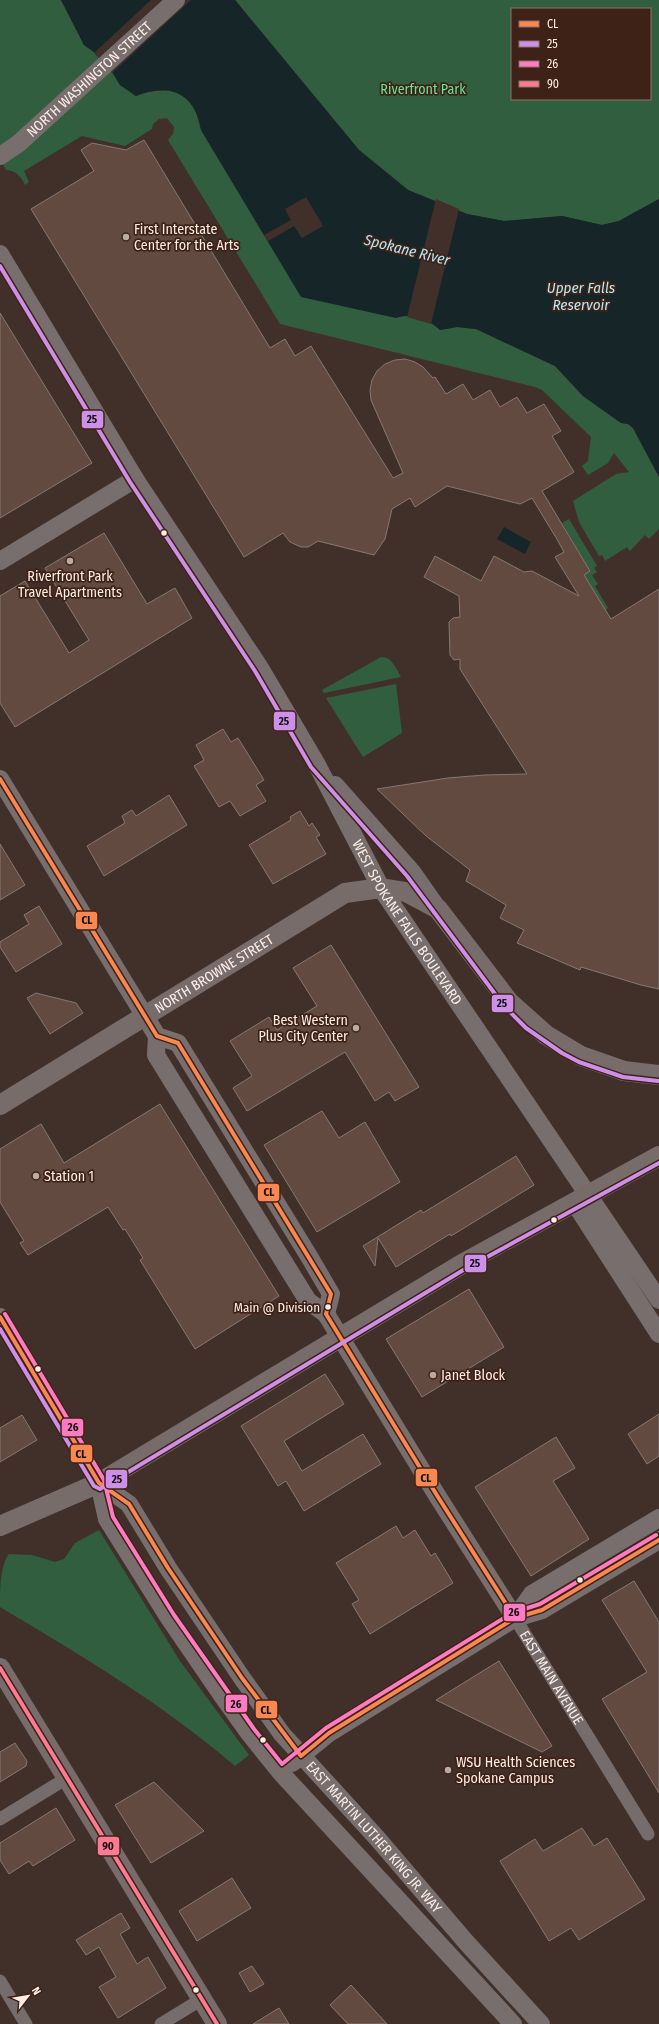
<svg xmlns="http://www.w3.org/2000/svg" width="659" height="2024" font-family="'Fira Sans Condensed',sans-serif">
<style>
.green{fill:#305e3f;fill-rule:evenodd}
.water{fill:#162527}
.pier{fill:#41302a}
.building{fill:#624a41;stroke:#867873}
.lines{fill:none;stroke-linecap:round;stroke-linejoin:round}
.street{stroke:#756c6b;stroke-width:13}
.secondary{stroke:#786e6d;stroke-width:18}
.primary{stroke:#786c6b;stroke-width:20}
.bus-1-casing{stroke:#3f2217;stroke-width:7}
.bus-2-casing{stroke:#3f2217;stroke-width:7}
.bus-3-casing{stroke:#3f2217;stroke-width:7}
.bus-4-casing{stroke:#3f2217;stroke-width:7}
.bus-1{stroke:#f88751;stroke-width:4}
.bus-2{stroke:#ce8fe9;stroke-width:4}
.bus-3{stroke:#fe7ac1;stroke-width:4}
.bus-4{stroke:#fe7a93;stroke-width:4}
.poi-dot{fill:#bbaba5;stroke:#3f2217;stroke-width:1.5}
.bus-dot{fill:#fdede7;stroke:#3f2217;stroke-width:1.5}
.labels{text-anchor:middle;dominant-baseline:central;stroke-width:3.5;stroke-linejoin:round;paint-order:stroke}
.bus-label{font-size:13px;fill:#fdede7;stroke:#3f2217;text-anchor:end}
.street-label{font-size:14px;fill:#fdede7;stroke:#3f2217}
.park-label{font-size:14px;fill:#6be297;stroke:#3f2217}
.poi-label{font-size:14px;fill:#fdede7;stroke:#3f2217;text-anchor:start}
.water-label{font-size:15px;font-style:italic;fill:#b0e9f6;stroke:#3f2217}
.line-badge{stroke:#3f2217;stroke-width:1.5}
.pale-badge-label{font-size:11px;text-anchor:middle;font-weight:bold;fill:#111}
</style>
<rect width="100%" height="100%" fill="#41302a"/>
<g class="green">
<path d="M0 0H61L84 45 104 59 120 85 136 96 146 92 167 90 177 93 187 99 195 108 201 130 264 235 396 318C412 312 428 318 440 330L457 327 476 329 555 366 583 396 621 423 628 424 633 428 659 477V529L649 539 645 535 630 551 627 547 605 561 602 555 599 556 579 522 573 501 616 474 629 472 614 453 608 463 588 475 582 466 588 461 591 437 542 390 535 387 280 324 168 140 173 134 174 127 167 118 159 119 153 124 152 129 125 146 82 136 24 171 29 182 25 185C21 176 16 171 6 170L0 159Z"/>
<path d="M235 0H659V199L619 221 602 225 562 216 504 221 467 214 408 190 359 150ZM512 9H650V99H512Z"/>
<polygon points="569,519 597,566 594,568 597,572 592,575 598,584 595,586 608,608 605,610 584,575 590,571 562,523"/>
<path d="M381 657C392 657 396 668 401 677L324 693 322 690Z"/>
<polygon points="396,684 402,733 363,757 326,698"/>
<path d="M99 1530 180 1661 249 1755 235 1766C163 1704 82 1656 0 1607 0 1591 0 1565 9 1554L32 1555 55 1562 64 1559 75 1543Z"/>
</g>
<g class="water">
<path d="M61 0H235L359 150 408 190 467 214 504 221 562 216 602 225 619 221 659 199V477L633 428 628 424 621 423 583 396 555 366 476 329 457 327 440 330C428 318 412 312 396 318L301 297 201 130C195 93 170 82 136 96L120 85 104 59 84 45Z"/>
<polygon points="504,527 531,542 525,554 497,539"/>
</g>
<g class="pier">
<polygon points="151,0 191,0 112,73 94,53"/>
<polygon points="306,197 323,226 302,238 294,226 268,241 264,235 291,220 285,209"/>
<polygon points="436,199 459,209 431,324 407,317"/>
</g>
<g class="building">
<polygon points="144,140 270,348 285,339 295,356 311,346 393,478 403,473 371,400 370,390 372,380 377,371 385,364 395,360 405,359 415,362 423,367 433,378 435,377 446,394 463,384 473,400 490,390 500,407 517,397 527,413 544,404 561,431 552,436 574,472 542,491 590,571 584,575 611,619 659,589 659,989 641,985 581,967 580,970 517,943 524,930 500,918 506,905 466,881 470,870 425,835 377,789 448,778 484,775 527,774 460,669 460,659 454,660 450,655 449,622 453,618 460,617 459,596 424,577 435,556 481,581 494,556 524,572 532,571 579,596 555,557 564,552 558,541 532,498 520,504 447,486 415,507 410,498 392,509 385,539 374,555 318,541 308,547 301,547 290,542 283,533 244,557 31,209 94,171 81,150 92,143 126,150"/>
<polygon points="0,313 92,463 0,518"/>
<polygon points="104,533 147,604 175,588 192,618 15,727 0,703 0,596 25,581 69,653 89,640 45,568"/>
<polygon points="223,729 231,742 238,738 264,780 256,785 266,801 240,816 230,801 219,807 194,766 204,760 196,745"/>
<polygon points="169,795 187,825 104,876 87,846 125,823 122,816 132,810 136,816"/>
<polygon points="300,811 309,826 312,823 320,835 316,837 326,854 273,884 249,845 291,820 290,817"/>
<polygon points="0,844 25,885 0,900"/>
<polygon points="39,906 62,944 16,972 0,947 0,942 29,924 24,915"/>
<polygon points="331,945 419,1087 395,1101 389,1092 375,1101 345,1052 247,1111 233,1088 252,1076 230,1041 269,1017 277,1030 317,1006 293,968"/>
<polygon points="36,993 76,1003 83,1013 50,1034 27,998"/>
<polygon points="160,1104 279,1296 195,1349 140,1260 143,1258 125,1229 123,1230 108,1207 28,1255 20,1243 24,1241 0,1202 0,1149 41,1124 64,1163"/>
<polygon points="322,1111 339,1138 365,1122 400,1182 317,1232 264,1145"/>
<polygon points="516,1156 534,1185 451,1236 450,1234 396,1267 378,1238 375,1266 363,1246 421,1210 423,1213"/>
<polygon points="469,1289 504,1347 422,1397 386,1339"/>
<polygon points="325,1374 344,1404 284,1441 302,1471 363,1434 381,1464 304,1511 286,1481 278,1486 241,1426"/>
<polygon points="659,1414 659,1456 647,1464 628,1434"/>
<polygon points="22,1415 37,1440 0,1462 0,1428"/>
<polygon points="556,1437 575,1468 553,1481 589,1539 531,1576 475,1487"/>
<polygon points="396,1526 403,1538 415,1530 431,1556 435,1553 453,1583 370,1634 352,1604 359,1600 336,1563"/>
<polygon points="634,1581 659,1622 659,1793 602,1699 647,1672 602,1600"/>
<polygon points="499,1661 552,1746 542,1752 436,1700"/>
<polygon points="15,1743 27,1761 26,1766 0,1782 0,1752"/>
<polygon points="154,1782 204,1831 151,1863 115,1805"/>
<polygon points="56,1808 75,1840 33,1866 29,1861 9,1874 0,1860 0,1843"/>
<polygon points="582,1828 594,1846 607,1838 645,1899 579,1940 571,1928 549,1941 500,1861 535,1839 543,1851"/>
<polygon points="232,1878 251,1908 197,1941 179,1911"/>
<polygon points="121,1913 130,1928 120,1934 137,1964 148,1957 166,1988 118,2018 99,1987 116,1977 99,1947 86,1955 76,1940"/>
<polygon points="252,1966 264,1984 250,1992 239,1973"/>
<polygon points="351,1985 387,2024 348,2024 330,2005"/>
<polygon points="279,2008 289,2024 253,2024"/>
</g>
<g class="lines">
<g class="street">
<path id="s1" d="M515 1618 648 1834"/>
<polyline points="0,1819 67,1778"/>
<polyline points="0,1981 26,2024"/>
<polyline points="161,2024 202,1999"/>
</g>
<g class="secondary">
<path id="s2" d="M0 156 18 144 176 0"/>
<path id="s3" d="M0 254 135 479 260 668 316 763 381 888 659 1300"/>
<polyline points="0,561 135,479"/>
<polyline points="0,779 157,1036 178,1043 310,1258 331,1294 326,1314"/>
<polyline points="335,785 412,872 438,909"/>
<polyline points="157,1036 156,1055 308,1301 326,1314 438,1497 515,1618"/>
<polyline points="574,1202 659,1334"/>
<polyline points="0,1317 99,1483 107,1519 169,1618 221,1694 249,1733 281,1773 513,2024"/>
<path id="s4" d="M99 1483 129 1504 168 1568 242 1678 282 1734 377 1838 466 1942 541 2024"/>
<polyline points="515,1618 532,1594 659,1518"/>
<polyline points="292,1763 329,1733 515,1618 542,1610 659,1540"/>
</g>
<g class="primary">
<path id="s5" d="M0 1105 345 893 381 888 406 892 438 909 509 1002 546 1035 581 1056 624 1071 659 1075"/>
<polyline points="0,1526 99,1483 462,1264 659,1156"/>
<polyline points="0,1668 217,2024"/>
</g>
<g class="bus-1-casing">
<g id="bus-1">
<polyline points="0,779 157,1036 178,1043 331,1294 326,1314 438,1497 515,1618"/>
<polyline points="0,1317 99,1483 129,1504 168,1568 242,1678 301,1756 329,1733 515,1618 542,1610 659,1540"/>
</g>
</g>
<g class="bus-2-casing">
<g id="bus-2">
<polyline points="0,266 130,482 255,671 311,767 407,876 504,1006 526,1028 562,1053 579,1062 623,1077 658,1081"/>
<polyline points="0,1329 94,1486 100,1489 465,1269 659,1163"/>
</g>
</g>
<g class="bus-3-casing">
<polyline id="bus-3" points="5,1314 104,1480 113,1517 174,1615 254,1729 282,1764 326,1728 512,1613 540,1604 656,1535"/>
</g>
<g class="bus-4-casing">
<polyline id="bus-4" points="0,1668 217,2024"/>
</g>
<use href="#bus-1" class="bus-1"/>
<use href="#bus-2" class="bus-2"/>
<use href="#bus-3" class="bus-3"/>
<use href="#bus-4" class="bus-4"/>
</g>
<g class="poi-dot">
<circle cx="126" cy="237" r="4"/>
<circle cx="70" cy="561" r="4"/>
<circle cx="356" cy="1028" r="4"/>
<circle cx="36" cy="1176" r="4"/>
<circle cx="433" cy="1375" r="4"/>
<circle cx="448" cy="1770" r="4"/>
</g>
<g class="bus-dot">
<circle cx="164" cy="533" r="3.5"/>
<circle cx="554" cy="1220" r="3.5"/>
<circle cx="328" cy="1307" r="3.5"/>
<circle cx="38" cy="1369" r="3.5"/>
<circle cx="580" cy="1580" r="3.5"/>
<circle cx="263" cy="1740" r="3.5"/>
<circle cx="196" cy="1990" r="3.5"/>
</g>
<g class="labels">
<g class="bus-label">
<text x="320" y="1307">Main @ Division</text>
</g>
<g class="street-label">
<text stroke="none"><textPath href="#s2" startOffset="118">NORTH WASHINGTON STREET</textPath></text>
<text stroke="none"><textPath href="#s3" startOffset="783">WEST SPOKANE FALLS BOULEVARD</textPath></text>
<text stroke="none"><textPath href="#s5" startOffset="251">NORTH BROWNE STREET</textPath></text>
<text stroke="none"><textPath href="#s1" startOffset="70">EAST MAIN AVENUE</textPath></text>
<text stroke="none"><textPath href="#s4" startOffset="451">EAST MARTIN LUTHER KING JR. WAY</textPath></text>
</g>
<g class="park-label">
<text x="423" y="89">Riverfront Park</text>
</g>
<g class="poi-label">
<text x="134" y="229">First Interstate<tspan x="134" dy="16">Center for the Arts</tspan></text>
<text x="70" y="576" text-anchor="middle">Riverfront Park<tspan x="70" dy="16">Travel Apartments</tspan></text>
<text x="348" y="1020" text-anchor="end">Best Western<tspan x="348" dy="16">Plus City Center</tspan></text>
<text x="44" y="1176">Station 1</text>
<text x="441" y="1375">Janet Block</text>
<text x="456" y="1762">WSU Health Sciences<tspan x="456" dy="16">Spokane Campus</tspan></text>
</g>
<g class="water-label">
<text transform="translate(407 250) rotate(14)">Spokane River</text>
<text x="581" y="288">Upper Falls<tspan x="581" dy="17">Reservoir</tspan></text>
</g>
</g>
<g class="line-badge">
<rect x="81" y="410" width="23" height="19" rx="4" fill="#ce8fe9"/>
<rect x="273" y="711" width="23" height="20" rx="4" fill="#ce8fe9"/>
<rect x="75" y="911" width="23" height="19" rx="4" fill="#f88751"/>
<rect x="491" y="994" width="23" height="19" rx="4" fill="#ce8fe9"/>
<rect x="257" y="1183" width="23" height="19" rx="4" fill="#f88751"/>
<rect x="464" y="1254" width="23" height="19" rx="4" fill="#ce8fe9"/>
<rect x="61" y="1418" width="23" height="19" rx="4" fill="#fe7ac1"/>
<rect x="70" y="1444" width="23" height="19" rx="4" fill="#f88751"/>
<rect x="415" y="1468" width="23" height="19" rx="4" fill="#f88751"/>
<rect x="105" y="1469" width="23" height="20" rx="4" fill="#ce8fe9"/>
<rect x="503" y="1603" width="23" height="19" rx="4" fill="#fe7ac1"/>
<rect x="225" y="1694" width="23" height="19" rx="4" fill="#fe7ac1"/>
<rect x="255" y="1700" width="23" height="19" rx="4" fill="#f88751"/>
<rect x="97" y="1836" width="23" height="20" rx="4" fill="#fe7a93"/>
</g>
<g class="pale-badge-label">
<text x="92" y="423">25</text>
<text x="284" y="725">25</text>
<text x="87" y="924">CL</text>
<text x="502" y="1007">25</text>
<text x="269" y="1196">CL</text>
<text x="475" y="1267">25</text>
<text x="73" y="1431">26</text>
<text x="81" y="1458">CL</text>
<text x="426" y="1482">CL</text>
<text x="117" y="1483">25</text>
<text x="514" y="1616">26</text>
<text x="236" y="1708">26</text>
<text x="266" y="1714">CL</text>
<text x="108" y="1850">90</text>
</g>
<rect x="511" y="8" width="140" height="92" fill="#3f2217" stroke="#8b736a"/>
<rect x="519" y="21" width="20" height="6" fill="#f88751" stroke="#8b736a"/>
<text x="547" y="28" font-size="12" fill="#fdede7">CL</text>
<rect x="519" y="41" width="20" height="6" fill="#ce8fe9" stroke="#8b736a"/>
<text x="547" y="48" font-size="12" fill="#fdede7">25</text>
<rect x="519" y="61" width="20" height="6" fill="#fe7ac1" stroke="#8b736a"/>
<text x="547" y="68" font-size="12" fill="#fdede7">26</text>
<rect x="519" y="81" width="20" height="6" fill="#fe7a93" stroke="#8b736a"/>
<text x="547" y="88" font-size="12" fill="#fdede7">90</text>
<g transform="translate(28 1996) rotate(59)" stroke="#3f2217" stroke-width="3" paint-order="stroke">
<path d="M0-3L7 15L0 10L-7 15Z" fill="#fdede7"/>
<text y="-6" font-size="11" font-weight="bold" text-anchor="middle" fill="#fdede7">N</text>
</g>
</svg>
